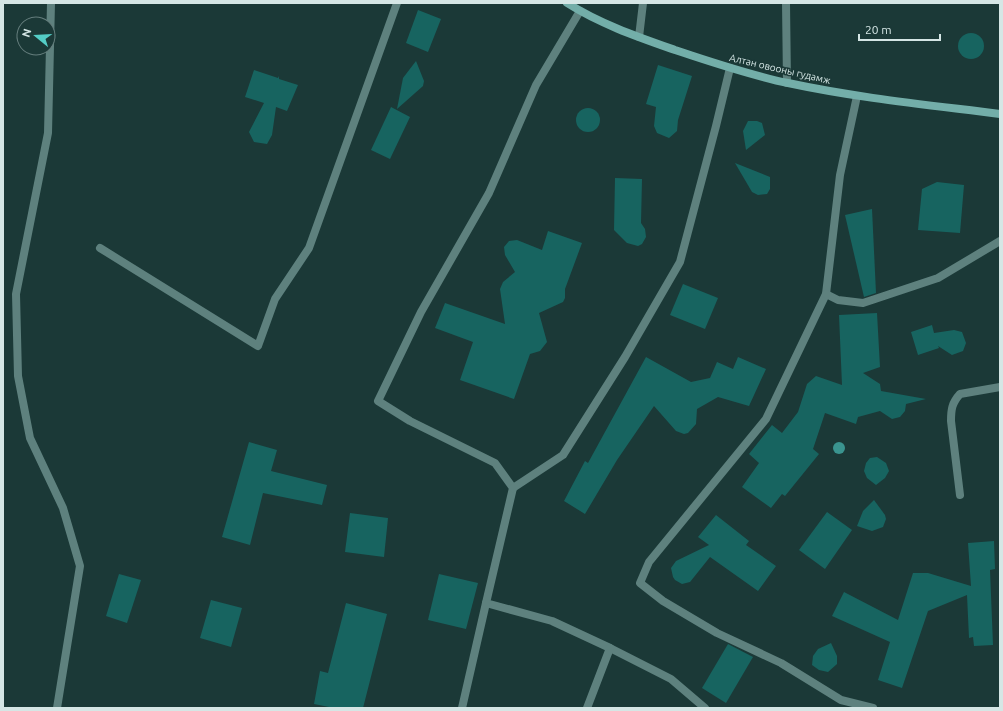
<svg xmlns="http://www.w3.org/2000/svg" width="1003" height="711" font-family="Ubuntu,sans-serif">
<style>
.building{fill:#176460}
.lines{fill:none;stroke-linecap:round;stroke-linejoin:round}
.street{stroke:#5e817e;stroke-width:8}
.secondary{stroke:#73aea9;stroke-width:8}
.tree{fill:#3a948f}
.labels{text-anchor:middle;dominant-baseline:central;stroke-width:3;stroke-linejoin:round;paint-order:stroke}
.street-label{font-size:10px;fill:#d5e6e5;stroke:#1b3937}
</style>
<rect width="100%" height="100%" fill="#1b3937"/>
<g class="building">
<polygon points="418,10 441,19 428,52 406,43"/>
<circle cx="971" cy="46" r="13"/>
<polygon points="416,61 424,81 423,86 397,109 403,78"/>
<polygon points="658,65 692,76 678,120 677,131 669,138 657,133 654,126 656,107 646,104"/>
<polygon points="254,70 278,78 279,76 279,79 298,85 287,111 276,107 272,135 267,144 254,142 249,132 264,103 245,97"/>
<polygon points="391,107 410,117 390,159 371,150"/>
<circle cx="588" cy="120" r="12"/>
<polygon points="748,121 757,121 762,123 765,135 746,150 743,131"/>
<polygon points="735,163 770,177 770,189 767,194 758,195 752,192"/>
<polygon points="615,178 642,179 641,223 645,229 646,237 642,244 638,246 627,243 614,230"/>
<polygon points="937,182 964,185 960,233 918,230 922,189"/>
<polygon points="872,209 876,293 864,297 845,215"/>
<polygon points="548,231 582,243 565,289 565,298 563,302 539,313 547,342 540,351 530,354 514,399 460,380 473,342 435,328 445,303 505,324 500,289 503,282 515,272 505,255 504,247 509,241 517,240 542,250"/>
<polygon points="683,284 718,298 705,329 670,315"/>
<polygon points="877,313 880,367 863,373 880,384 881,391 926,399 906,404 905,411 900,417 892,419 880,411 858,417 856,424 825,413 813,449 819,454 785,496 782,494 771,508 742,487 759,463 749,454 772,425 782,433 798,412 807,384 816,376 842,385 839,315"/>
<polygon points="932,325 934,333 954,330 962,332 966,343 963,351 952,355 938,346 939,348 918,355 911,332"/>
<polygon points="646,357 691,382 710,378 717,362 733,369 738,357 766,369 749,406 718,397 697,409 696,424 688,433 684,434 676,431 654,406 617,460 585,514 564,501 585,461 588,463"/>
<polygon points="249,442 277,450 271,471 327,485 322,505 263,493 250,545 222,537"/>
<polygon points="877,457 886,463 889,471 885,478 876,485 867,478 864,471 866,463 870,458"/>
<polygon points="874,500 885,515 886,519 883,527 872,531 857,526 863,511"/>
<polygon points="827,512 852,530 825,569 799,550"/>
<polygon points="350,513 388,518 384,557 345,552"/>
<polygon points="716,515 749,541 746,545 776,566 758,591 710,557 690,582 682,584 675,580 673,577 671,568 676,561 709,545 698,537"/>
<polygon points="994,541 995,569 990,570 993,645 974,646 973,637 969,638 967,595 928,611 902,688 878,680 890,642 832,616 844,592 898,620 913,573 928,573 971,586 968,543"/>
<polygon points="119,574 141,580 127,623 106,616"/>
<polygon points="439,574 478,583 466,629 428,620"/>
<polygon points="211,600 242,608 231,647 200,638"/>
<polygon points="346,603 387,614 363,708 334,708 314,704 320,671 328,673"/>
<polygon points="831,643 837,656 837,664 828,672 819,670 812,665 813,656 818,649"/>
<polygon points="728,644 753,657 726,703 702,688"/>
</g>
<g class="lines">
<g class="street">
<polyline points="51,3 48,133 16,294 18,376 30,438 63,508 80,566 57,708"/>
<polyline points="786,3 787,83"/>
<polyline points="580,11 536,85 489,193 421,312 378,401 410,421 495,463 513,488 486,603 552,621 610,648 671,679 705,708"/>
<polyline points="639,37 643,3"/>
<polyline points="857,96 840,175 826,294 766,419 649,562 640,583 663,601 717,633 781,663 841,700 873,708"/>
<polyline points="100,248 258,346 275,299 309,248 397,3"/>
<polyline points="826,294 838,300 863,303 938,278 1000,241"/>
<polyline points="513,488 563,455 625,357 680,262 716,126 730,68"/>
<path d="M960 495 951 421C951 409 952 403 960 394L1000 387"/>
<polyline points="462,708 486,603"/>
<polyline points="587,708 610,648"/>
</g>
<path class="secondary" d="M567 3C600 24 638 37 675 50 712 62 749 75 788 83 858 98 929 105 1000 114"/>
</g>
<circle class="tree" cx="839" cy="448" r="6"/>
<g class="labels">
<g class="street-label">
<text transform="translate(780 69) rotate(13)">Алтан овооны гудамж</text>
</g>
</g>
<rect width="1003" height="711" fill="none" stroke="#d5e6e5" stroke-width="8"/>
<g transform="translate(36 36) rotate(288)"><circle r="19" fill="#1b3937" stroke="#657e7d"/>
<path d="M0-3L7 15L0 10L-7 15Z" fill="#54cdc6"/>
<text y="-6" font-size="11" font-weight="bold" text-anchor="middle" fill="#d5e6e5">N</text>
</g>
<path d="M859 34v6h81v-6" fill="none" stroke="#d5e6e5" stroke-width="2"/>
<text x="865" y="34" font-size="12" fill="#d5e6e5" stroke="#1b3937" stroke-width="3" paint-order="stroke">20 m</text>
</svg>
